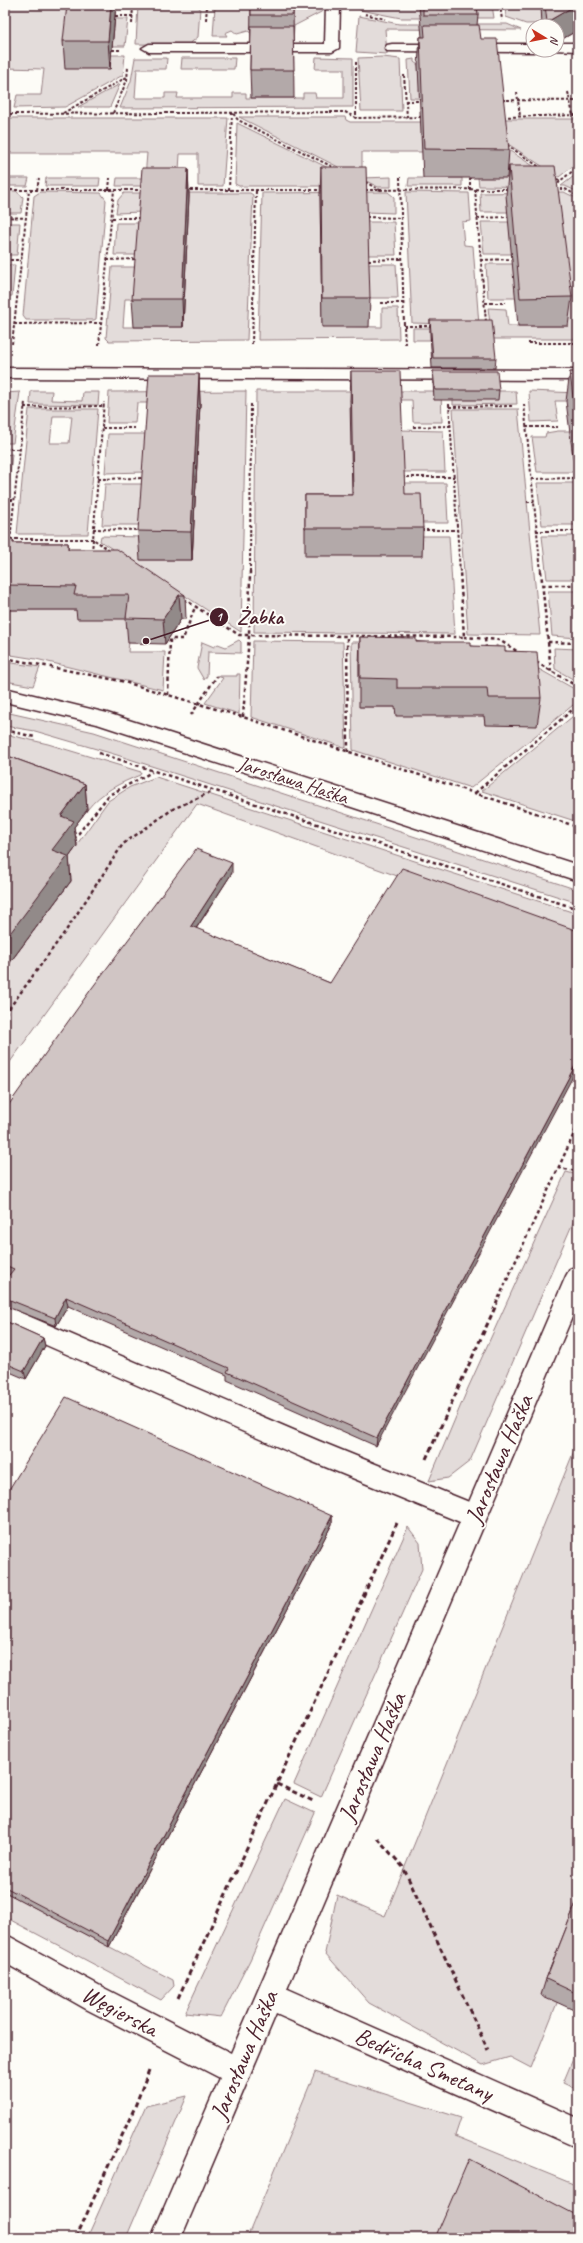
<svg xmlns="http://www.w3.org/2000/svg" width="583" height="2243" font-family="Caveat,sans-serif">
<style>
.green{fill:#e3dcda;stroke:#967e82;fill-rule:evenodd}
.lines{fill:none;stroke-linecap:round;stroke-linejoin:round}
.minor-casing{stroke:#4a1f2b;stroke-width:3}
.path-far2{stroke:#4a1f2b;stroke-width:2;stroke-dasharray:3 2;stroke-linecap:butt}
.path-far1{stroke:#4a1f2b;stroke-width:2.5;stroke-dasharray:3.5 3;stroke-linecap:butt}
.path{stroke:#4a1f2b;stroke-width:3;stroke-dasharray:5 3.5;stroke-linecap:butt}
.minor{fill:#fdfcf7;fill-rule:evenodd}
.wall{fill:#b3a9a9;stroke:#4a1f2b}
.shaded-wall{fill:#928a89;stroke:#4a1f2b}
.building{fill:#d0c5c4;stroke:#4a1f2b}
.labels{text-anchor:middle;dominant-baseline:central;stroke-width:4;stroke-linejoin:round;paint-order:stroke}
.street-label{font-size:20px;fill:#4a1f2b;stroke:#fdfcf7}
.near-street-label{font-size:24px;fill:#4a1f2b;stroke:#fdfcf7}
.leader{fill:none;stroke:#4a1f2b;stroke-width:1.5}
.callout-dot{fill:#4a1f2b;stroke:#fdfcf7;stroke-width:1.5}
.mark-label{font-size:12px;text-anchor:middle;font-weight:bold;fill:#fff}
.callout-label{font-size:21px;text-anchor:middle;font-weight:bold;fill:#4a1f2b;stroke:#fdfcf7;stroke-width:4;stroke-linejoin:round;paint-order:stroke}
</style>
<rect width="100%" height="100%" fill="#fdfcf7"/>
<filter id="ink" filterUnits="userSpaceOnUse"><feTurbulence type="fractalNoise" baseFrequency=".025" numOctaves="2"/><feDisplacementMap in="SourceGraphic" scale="8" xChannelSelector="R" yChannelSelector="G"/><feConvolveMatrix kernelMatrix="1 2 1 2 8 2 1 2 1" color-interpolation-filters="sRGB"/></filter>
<g filter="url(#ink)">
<g class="green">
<polygon points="5,5 72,5 111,55 125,55 123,75 65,107 14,108 17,95 41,95 44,69 5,68"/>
<polygon points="138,5 194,5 200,8 198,37 188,45 136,44"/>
<polygon points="323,5 323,11 294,26 293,44 252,34 248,31 237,34 232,30 225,33 227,36 213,36 215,6"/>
<polygon points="360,5 419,5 420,15 472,5 492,5 494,18 401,18 360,10"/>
<polygon points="505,5 541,5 542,15 577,23 526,24 506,17"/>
<polygon points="359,16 399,24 507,24 521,30 385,29 387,54 356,52"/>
<polygon points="114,19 128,19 125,46 112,46"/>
<polygon points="316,57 353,58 353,107 120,108 131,81 135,58 167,58 166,69 137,69 135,98 165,98 165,93 178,93 177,98 233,98 233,93 246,93 246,98 303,98 303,93 315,93 316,98 344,98 344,69 315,69"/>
<polygon points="383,57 400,59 402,111 361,111 358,58"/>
<polygon points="182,58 235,58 234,69 181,69"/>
<polygon points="414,59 414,62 418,65 420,92 444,99 410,98 408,60"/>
<polygon points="120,84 110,107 78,107"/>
<polygon points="239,117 345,117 346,120 350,122 465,122 555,180 548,187 479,186 478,178 504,152 362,152 362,178 391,177 391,187 378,187"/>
<polygon points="5,118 228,118 223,186 198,186 198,154 180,154 178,186 116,186 117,178 145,178 147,153 5,153"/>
<polygon points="488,119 578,119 578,162 559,177 474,122"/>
<polygon points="237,123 365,186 239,186 235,184"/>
<polygon points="578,173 578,192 565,186 561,186"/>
<polygon points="5,178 29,178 27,186 5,186"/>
<polygon points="46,178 100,178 99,186 45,186"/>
<polygon points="409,178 462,178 462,186 408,186"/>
<polygon points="5,191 16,191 23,197 21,213 5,213"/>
<polygon points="40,192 101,193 106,200 96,319 94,320 26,320 23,316 34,196"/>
<polygon points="388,192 394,197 394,213 366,212 320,195 322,326 382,327 382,308 398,308 399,339 258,340 262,193"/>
<polygon points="406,192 469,193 471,221 462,222 464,245 473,246 479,325 412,323"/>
<polygon points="564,192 578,199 578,339 492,339 488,308 506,309 508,326 568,326 508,212 481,212 480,193"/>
<polygon points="124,193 250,193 253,195 247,340 109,341 106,338 112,267 138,267 136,299 125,299 123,327 183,327 142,212 116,213 118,200"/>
<polygon points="366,222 394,222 396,255 367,255"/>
<polygon points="481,222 509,222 513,254 484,254"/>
<polygon points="5,223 20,223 17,255 5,255"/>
<polygon points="116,223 142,223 139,255 114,255"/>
<polygon points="368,264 396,264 398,298 369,298"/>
<polygon points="486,264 514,264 518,298 488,298"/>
<polygon points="5,265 15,265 12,296 5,296"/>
<polygon points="413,328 481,328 430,330 430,340 413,340"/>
<polygon points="31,391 52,391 51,400 82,401 83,392 99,392 98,405 30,404"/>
<polygon points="246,391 241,632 100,541 101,536 142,537 141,560 192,560 200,403 137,403 135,423 107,423 109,392"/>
<polygon points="256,391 441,391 442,422 413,422 412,400 350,400 420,536 449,536 455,634 254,632"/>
<polygon points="453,391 516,391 517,404 453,405"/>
<polygon points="529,391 578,393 578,401 555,401 558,421 531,422"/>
<polygon points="20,392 13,443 5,443 5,393"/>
<path d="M29 409H98L88 534H17ZM53 416H72L69 443H50Z"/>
<polygon points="453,409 518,409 540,635 468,634"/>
<polygon points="399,430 443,431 445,472 401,472"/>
<polygon points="558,431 570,431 575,472 537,472 532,437 545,437 546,433"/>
<polygon points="108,434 149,434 146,472 105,473"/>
<polygon points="12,454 8,494 5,494 5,455"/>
<polygon points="401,483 446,483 448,523 403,523"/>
<polygon points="537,483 577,483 578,525 542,525"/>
<polygon points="105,484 146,484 143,525 102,525"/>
<polygon points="542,536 578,536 578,579 547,579"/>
<polygon points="548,591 578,591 578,638 552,636"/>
<polygon points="5,610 78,610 131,619 128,652 165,652 163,690 36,659 5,654"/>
<polygon points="239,640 241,642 241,653 208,652 207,676 204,680 197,668 202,642 214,647 218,644 226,647"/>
<polygon points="253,641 343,642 346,748 251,717"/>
<polygon points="351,642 392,642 382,661 359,661 360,707 395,707 484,716 485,725 499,675 496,645 578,691 578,701 471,788 353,750"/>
<polygon points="554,648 578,649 578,682 555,669"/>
<polygon points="5,662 40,667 33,686 5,681"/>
<polygon points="237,674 240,674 239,714 205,703 223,678 217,676 237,676"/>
<polygon points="5,712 94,732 578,890 578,903 117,755 35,731 5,726"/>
<polygon points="578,712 578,822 482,791"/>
<path d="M5 734 48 744 141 772 140 775C120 783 101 792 87 810L5 779Z"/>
<polygon points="156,777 578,914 578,941 197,804 5,1069 5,969 71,881 55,875 108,801 130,787"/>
<polygon points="566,1172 578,1175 578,1211 470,1461 448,1478 429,1481 468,1388"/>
<polygon points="578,1441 578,1901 557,2003 531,2068 510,2057 483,2065 369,2003 325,1953 337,1895 385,1916"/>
<polygon points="408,1527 420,1543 422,1569 321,1797 294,1784"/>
<polygon points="285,1799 315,1813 250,1960 221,2017 185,2013"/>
<polygon points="5,1892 173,1980 174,1986 161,2000 5,1917"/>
<polygon points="578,2047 578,2090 563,2083"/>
<polygon points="315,2072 461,2118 455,2136 578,2186 578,2222 436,2238 247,2238"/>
<polygon points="187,2096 126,2238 87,2238 146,2106"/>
</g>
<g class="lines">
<g class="minor-casing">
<g id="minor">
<polygon points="326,5 340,5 339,48 332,52 149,52 142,48 149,44 325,44"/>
<polygon points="557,43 578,43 578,51 552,50 557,50"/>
<polygon points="392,44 533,44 533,50 539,50 533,52 387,51 385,48 387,45"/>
<polygon points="5,368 578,370 578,380 5,378"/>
<polygon points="5,688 107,713 578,865 578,881 97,724 5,702"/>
<polygon points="578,1266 578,1303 287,1989 578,2118 578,2148 276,2014 181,2238 151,2238 220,2078 86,2009 5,1963 5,1934 106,1989 231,2053 460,1522 301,1457 5,1327 5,1306 319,1441 469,1502 566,1276 570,1269"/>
</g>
</g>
<g class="path-far2">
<polyline points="500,5 502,20"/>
<polyline points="365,14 385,19"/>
<polyline points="115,16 133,16"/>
<polyline points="206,20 207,5"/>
<polyline points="132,24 133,5"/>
<polyline points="112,50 120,50"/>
<polyline points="356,62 356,118"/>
<polyline points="404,75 407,117"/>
<polyline points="517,92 520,116"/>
<polyline points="568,92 573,115"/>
<polyline points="502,100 578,101"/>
<polyline points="405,101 423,101"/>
<polyline points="5,107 8,95"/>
<polyline points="63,113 127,77"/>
<polyline points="113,113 127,80 128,67"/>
<polyline points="5,114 345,112 356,118 424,117"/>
<polyline points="503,117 578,115"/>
<polyline points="507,145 541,168"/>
<polyline points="553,176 560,181"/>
<polyline points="400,177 404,326 405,343 407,343"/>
<polyline points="470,177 470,190"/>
<polyline points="365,182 380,190"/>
<polyline points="556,188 560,181 578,167"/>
<polyline points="475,189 486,322"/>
<polyline points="555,189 565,189 578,196"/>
<polyline points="5,190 142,190"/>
<polyline points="37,190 39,178"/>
<polyline points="109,190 110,178"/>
<polyline points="185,190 322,190"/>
<polyline points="229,190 232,112 238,120 335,168"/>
<polyline points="365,190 508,189"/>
<polyline points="5,217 26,218"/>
<polyline points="366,217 401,218"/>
<polyline points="112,218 141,218"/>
<polyline points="477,218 509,217"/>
<polyline points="5,260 21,260"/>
<polyline points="107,260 139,259"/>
<polyline points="368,260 402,259"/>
<polyline points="481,260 514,259"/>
<polyline points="381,303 404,303"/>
<polyline points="485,303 506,303"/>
<polyline points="14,324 100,323"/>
<polyline points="404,326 432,326"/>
<polyline points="528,343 578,343"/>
<polyline points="12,344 29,190"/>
<polyline points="252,344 256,190"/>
<polyline points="99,345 114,190"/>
<polyline points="449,404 460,572"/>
<polyline points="524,404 541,572"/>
<polyline points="24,407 104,406"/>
<polyline points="449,407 512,406"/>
<polyline points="413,427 450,426"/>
<polyline points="526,427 558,427"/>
<polyline points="102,428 135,428"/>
<polyline points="5,449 20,449"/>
<polyline points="402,477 454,477"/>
<polyline points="98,479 145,478"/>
<polyline points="532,479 576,478"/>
<polyline points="5,500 14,500"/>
<polyline points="527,502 534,502"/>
<polyline points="93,529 141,530"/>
<polyline points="421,530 457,530"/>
<polyline points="536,531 578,531"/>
<polyline points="5,539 93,539 111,551"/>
<polyline points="10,540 25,402"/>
<polyline points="92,552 104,402"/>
<polyline points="250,572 251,403"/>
</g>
<g class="path-far1">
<polyline points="541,571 551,672"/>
<polyline points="542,585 578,585"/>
<polyline points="184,599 239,635 464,637 460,571"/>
<polyline points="464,637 499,640 520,653"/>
<polyline points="347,638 348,753"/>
<polyline points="485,639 486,648"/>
<polyline points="548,642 578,643"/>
<polyline points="5,658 121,681 243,717 578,827"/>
<polyline points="536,662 578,687"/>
<polyline points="168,695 170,639 183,639 195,607"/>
<polyline points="191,715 217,676"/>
<polyline points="243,717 249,636 250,571"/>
<polyline points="5,730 35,737"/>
<polyline points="99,753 578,909"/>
<polyline points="475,793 578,705"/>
<polyline points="74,839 109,795 152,772"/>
<polyline points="5,1014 67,929 123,844 173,809 211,792"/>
<polyline points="558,1168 578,1171"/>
<polyline points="496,1304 578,1125"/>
</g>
<g class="path">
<polyline points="426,1459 497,1303"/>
<polyline points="277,1784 313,1801"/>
<polyline points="377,1838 403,1867 488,2050"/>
<polyline points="178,1998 397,1523"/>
<polyline points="209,2234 219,2238"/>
<polyline points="76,2238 134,2109 149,2070"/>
</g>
<use href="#minor" class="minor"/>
</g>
<g class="wall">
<polygon points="116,5 110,69 65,69 63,41"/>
<polygon points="251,5 293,5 294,98 251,98 250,70"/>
<polygon points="419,5 477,5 478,15 477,25 509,150 507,178 423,178 418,65 420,37 422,37"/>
<polygon points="541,5 578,5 578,30 557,42 557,26 542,26"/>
<polygon points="509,166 572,297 568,326 518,326 506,195"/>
<polygon points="321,167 370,298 369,327 322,327 320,195"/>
<polygon points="188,168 189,196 183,327 134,327 132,299"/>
<polygon points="430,320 496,358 495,368 432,368 430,330"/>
<polygon points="351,371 405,494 423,528 422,556 305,556 305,495 352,495 350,400"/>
<polygon points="433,371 499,390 498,400 434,400 433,381"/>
<polygon points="570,372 578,372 578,497 566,401"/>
<polygon points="199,374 200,403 192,560 140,560 138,531"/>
<polygon points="5,540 13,540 14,543 68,543 69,549 185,595 186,619 181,619 165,644 128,643 126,619 77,619 76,610 5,610"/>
<polygon points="360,637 471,646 505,651 541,698 537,726 485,725 484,716 396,716 395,707 359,707 359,666"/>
<polygon points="5,755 85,784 87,810 74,827 77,846 69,857 71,881 5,969"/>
<polygon points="232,873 196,929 330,983 578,931 376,1446 227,1380 227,1375 68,1306 56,1326 5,1306 5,1280 9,1275 5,1273 5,1110"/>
<polygon points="5,1321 43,1338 45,1346 26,1379 5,1370"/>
<polygon points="5,1496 332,1516 332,1524 109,1947 5,1892"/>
<polygon points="578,1898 578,2012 541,1995 546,1979"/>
</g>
<g class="shaded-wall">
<polygon points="111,5 116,5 110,69 108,41"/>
<polygon points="576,5 578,5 578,30 557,42 557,26 546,26 547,22"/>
<polygon points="188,168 189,196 183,327 182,299"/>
<polygon points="199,374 200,403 192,560 191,532"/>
<polygon points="179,595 181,619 165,644 163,619"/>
<polygon points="85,784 87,810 74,827 77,846 69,857 71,881 5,969 5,940 61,816"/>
<polygon points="232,863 232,873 191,936 191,926"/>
<polygon points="578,1060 578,1067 376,1446 377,1438"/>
<polygon points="66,1297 68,1306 56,1326 55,1318"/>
<polygon points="43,1338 45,1346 26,1379 24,1371"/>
<polygon points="332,1516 332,1524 109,1947 108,1941"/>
</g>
<g class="building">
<polygon points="67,5 111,5 108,41 63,41"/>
<rect x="251" y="5" width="42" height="10"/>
<polygon points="423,5 477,5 478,15 423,15"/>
<polygon points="545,5 576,5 547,22"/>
<polygon points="424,25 479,25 481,39 497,39 509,150 424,149 420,37 425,37"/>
<polygon points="251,26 293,26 294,70 250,70"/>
<polygon points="509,166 555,166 572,297 520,298"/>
<polygon points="321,167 366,167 370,298 322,298"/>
<polygon points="142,168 188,168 182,299 132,299"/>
<polygon points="430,320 492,320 496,358 433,358"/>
<polygon points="351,371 400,371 405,494 421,494 423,528 305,528 305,495 353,495"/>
<polygon points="433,371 497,371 499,390 435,390"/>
<polygon points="570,372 578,372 578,440"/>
<polygon points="149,374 199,374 191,532 138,531"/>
<polygon points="5,540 13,540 13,543 68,543 68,549 117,549 185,595 179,595 163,619 126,618 129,595 74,595 76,586 5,585"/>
<polygon points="360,637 416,638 416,642 471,642 471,646 505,647 505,651 537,652 541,698 488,698 487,688 397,688 397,679 360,678"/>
<polygon points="5,755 85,784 61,816 74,821 52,850 68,856 5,940 5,824 10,818 5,816"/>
<polygon points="196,849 232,863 191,926 330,983 402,868 578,931 578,1060 377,1438 227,1372 229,1368 66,1297 55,1318 5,1298 5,1280 14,1269 5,1265 5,1110 92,988"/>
<polygon points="5,1321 43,1338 24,1371 5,1363"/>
<polygon points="66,1397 332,1516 108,1941 5,1887 5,1496"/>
<polygon points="578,1898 578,1994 546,1979"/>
<polygon points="469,2159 578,2216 578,2238 435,2238"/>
</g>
</g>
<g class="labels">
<g class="street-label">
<text transform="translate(293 780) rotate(18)">Jarosława Haška</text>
</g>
<g class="near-street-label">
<text transform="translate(499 1459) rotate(-67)">Jarosława Haška</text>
<text transform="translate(372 1757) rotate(-67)">Jarosława Haška</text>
<text transform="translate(120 2011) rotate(28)">Węgierska</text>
<text transform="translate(244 2055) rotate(-67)">Jarosława Haška</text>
<text transform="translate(424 2064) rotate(24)">Bedřicha Smetany</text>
</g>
</g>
<path class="leader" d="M146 641L219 617"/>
<g class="callout-dot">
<circle cx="146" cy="641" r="4"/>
<circle cx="219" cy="617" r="10"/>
</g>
<g class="mark-label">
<text x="219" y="621">1</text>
</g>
<g class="callout-label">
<text x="260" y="624">Żabka</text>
</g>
<rect width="583" height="2243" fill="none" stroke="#fdfcf7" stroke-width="20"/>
<rect x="10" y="10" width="563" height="2223" fill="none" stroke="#4a1f2b" stroke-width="1.5" filter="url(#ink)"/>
<g transform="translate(545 38) rotate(100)"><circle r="19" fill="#fdfcf7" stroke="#b5a4a5"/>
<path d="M0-3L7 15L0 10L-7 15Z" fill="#c8321e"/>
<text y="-6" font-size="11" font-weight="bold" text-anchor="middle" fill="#4a1f2b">N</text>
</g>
</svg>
